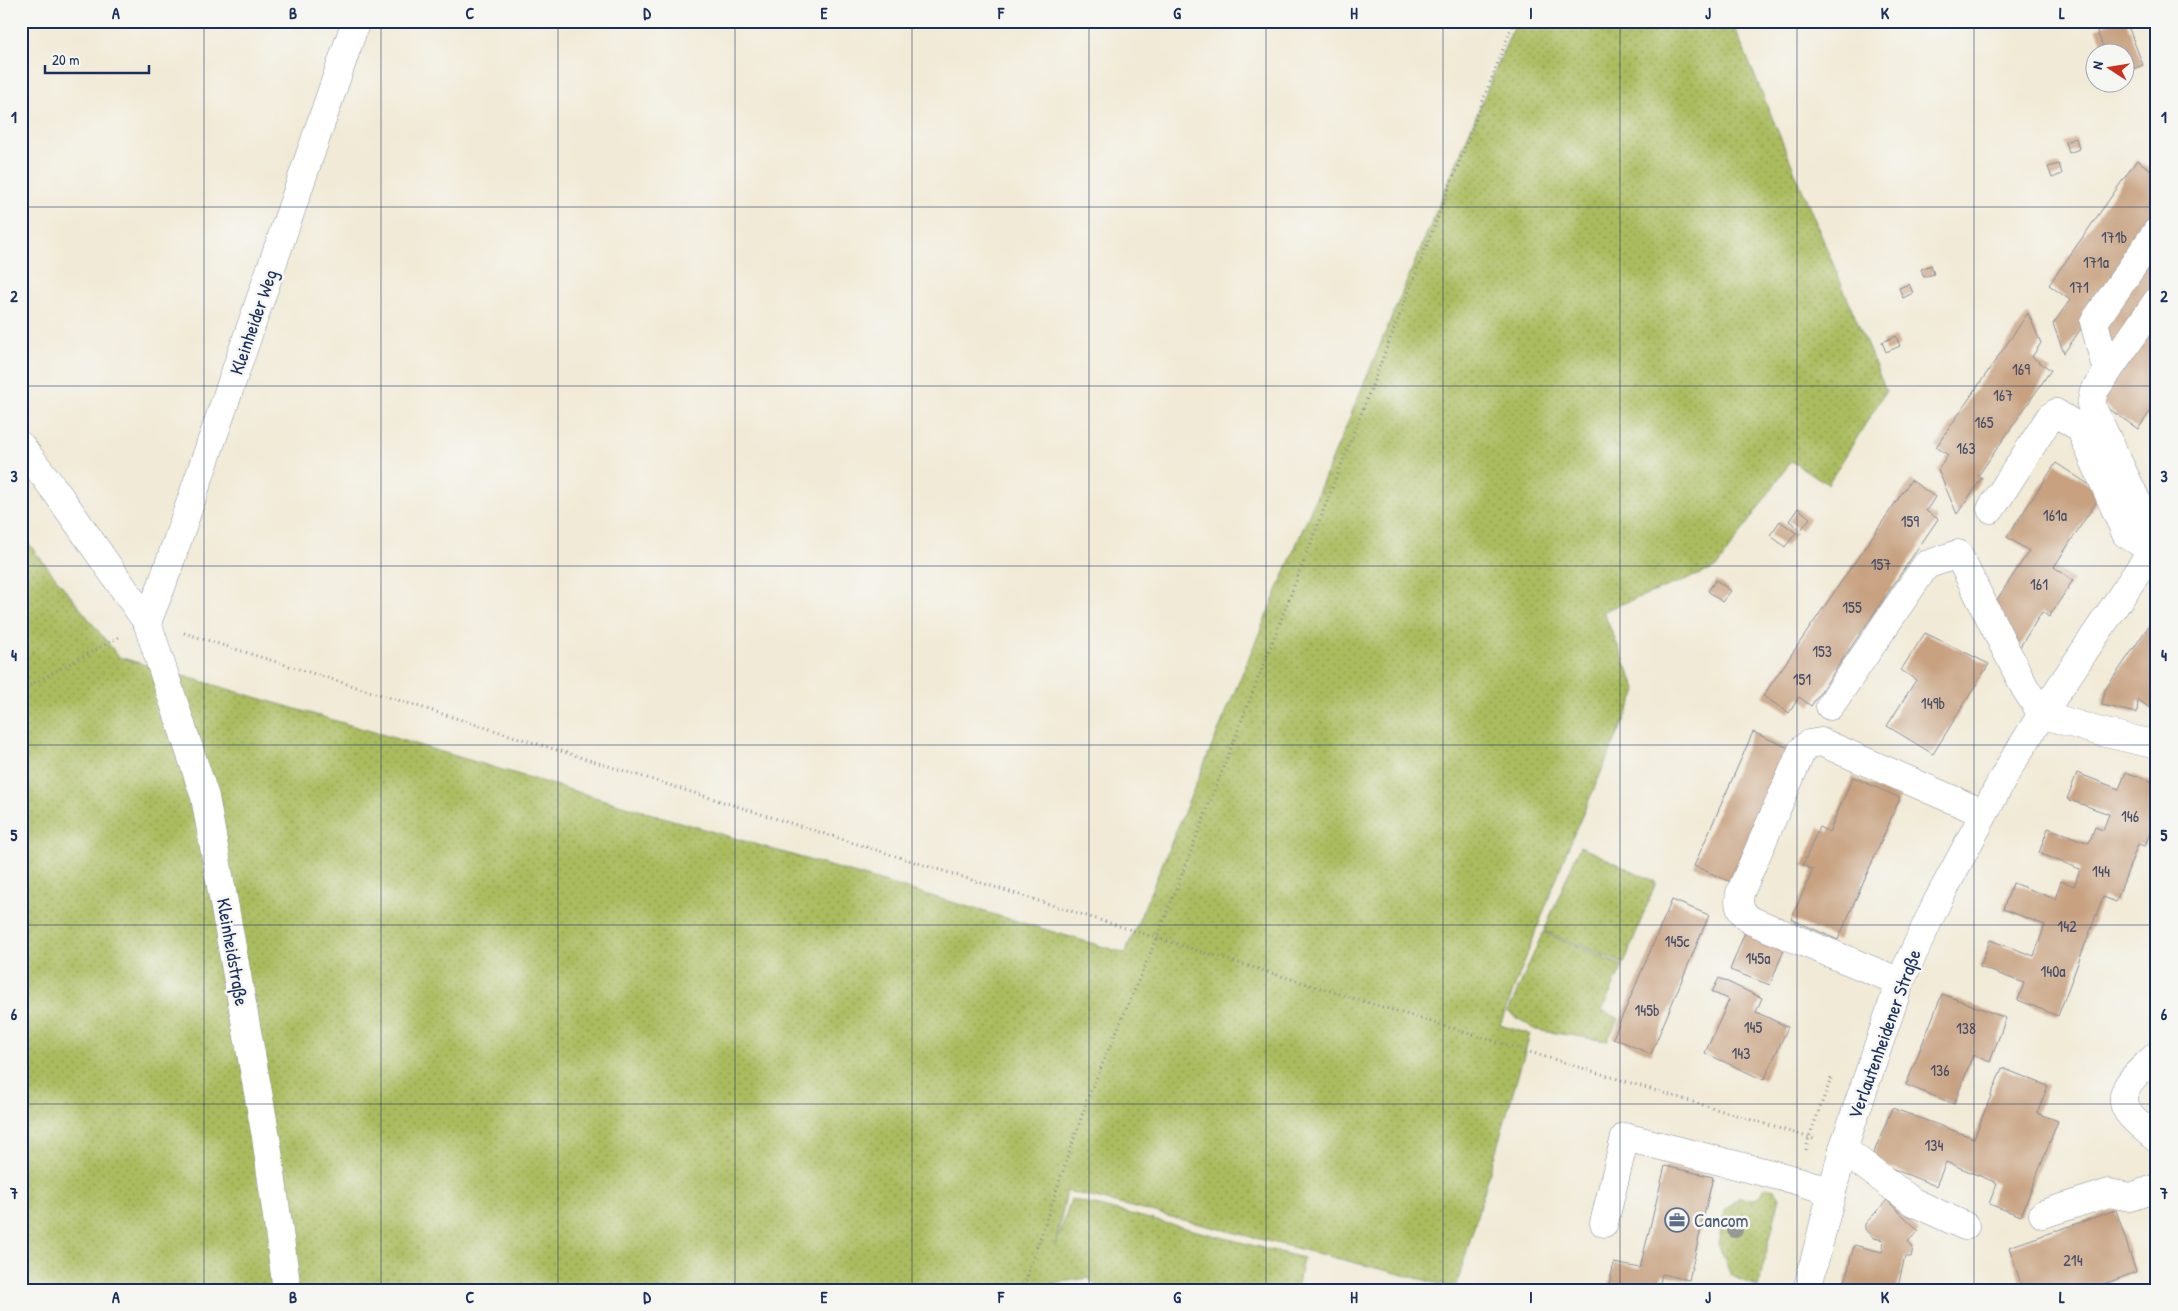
<svg xmlns="http://www.w3.org/2000/svg" width="2178" height="1311" font-family="'Patrick Hand',sans-serif">
<style>
.grass{fill:url(#grass-dots);stroke:#63765e}
.building{fill:#c7a180}
.lines{fill:none;stroke-linecap:round;stroke-linejoin:round}
.minor-casing{stroke:#868c9a;stroke-width:29}
.major-casing{stroke:#868c9a;stroke-width:29}
.path{stroke:#868c9a;stroke-width:3;stroke-dasharray:1 4;stroke-linecap:butt}
.minor{stroke:#fff;stroke-width:28}
.major{stroke:#fff;stroke-width:28}
.tree{fill:#939a94}
.grid{fill:none;stroke:#1b2f5e;stroke-width:1;stroke-opacity:0.55}
.labels{text-anchor:middle;dominant-baseline:central;stroke-width:5;stroke-linejoin:round;paint-order:stroke}
.number-label{font-size:16px;fill:#464c66}
.street-label{font-size:19px;fill:#1b2f5e;stroke:#f6f6f2}
.service-label{font-size:19px;fill:#4e5e75;stroke:#f6f6f2;text-anchor:start}
.neatline{fill:none;stroke:#1b2f5e;stroke-width:2}
.grid-label{font-size:16px;text-anchor:middle;font-weight:bold;fill:#1b2f5e}
</style>
<defs>
<pattern id="grass-dots" width="8" height="8" patternUnits="userSpaceOnUse" patternTransform="scale(1.25)"><rect width="8" height="8" fill="#abbc5f"/><path d="M2 2h.1M6 6h.1" fill="none" stroke="#8a9952" stroke-width="1.8" stroke-linecap="round"/></pattern>
</defs>
<rect width="100%" height="100%" fill="#f6f6f2"/>
<filter id="ink" filterUnits="userSpaceOnUse"><feTurbulence type="fractalNoise" baseFrequency=".02" numOctaves="2"/><feDisplacementMap in="SourceGraphic" scale="10" xChannelSelector="R" yChannelSelector="G"/><feConvolveMatrix kernelMatrix="1 2 1 2 8 2 1 2 1" color-interpolation-filters="sRGB"/></filter>
<filter id="wash" filterUnits="userSpaceOnUse"><feTurbulence type="fractalNoise" baseFrequency=".0096" numOctaves="4" result="noise"/><feDisplacementMap in="SourceGraphic" scale="20" xChannelSelector="R" yChannelSelector="G"/><feGaussianBlur stdDeviation="1.12" result="paint"/><feColorMatrix in="noise" values="0 0 0 0 0 0 0 0 0 0 0 0 0 0 0 0 0 1.4 0 .05"/><feComposite in="paint" operator="in"/></filter>
<g filter="url(#wash)">
<rect width="100%" height="100%" fill="#f1ead6"/>
<g class="grass">
<polygon points="1516,21 1732,21 1886,391 1828,484 1791,461 1716,568 1603,611 1637,691 1570,843 1500,1025 1530,1034 1456,1288 1067,1191 1055,1246 1071,1199 1303,1258 1297,1290 1100,1290 1088,1278 1054,1283 1054,1290 21,1290 21,534 119,657 1125,953"/>
<polygon points="1580,846 1656,882 1624,964 1544,931"/>
<polygon points="1543,932 1623,966 1602,1010 1619,1019 1607,1041 1536,1030 1508,1012"/>
<polygon points="1766,1187 1774,1189 1780,1197 1758,1287 1731,1276 1718,1243 1725,1211 1737,1198 1756,1199"/>
</g>
<g id="blocks">
<g class="building">
<polygon points="2114,21 2126,21 2143,65 2126,72 2126,52 2105,52 2096,29"/>
<polygon points="2076,138 2079,149 2069,153 2065,142"/>
<polygon points="2137,160 2157,174 2157,220 2064,353 2053,324 2070,300 2049,285"/>
<polygon points="2059,164 2062,174 2052,178 2048,167"/>
<polygon points="2157,243 2157,287 2112,352 2102,322"/>
<polygon points="1931,265 1934,274 1924,277 1921,269"/>
<polygon points="1909,284 1913,293 1903,298 1899,288"/>
<polygon points="2028,313 2041,343 2032,357 2051,370 1978,476 1982,478 1957,514 1938,470 1948,455 1936,447"/>
<polygon points="2157,319 2157,402 2138,429 2099,402"/>
<polygon points="1896,336 1900,346 1886,352 1882,342"/>
<polygon points="2056,463 2102,493 2054,567 2073,580 2049,617 2042,612 2016,653 1994,604 2029,551 2007,537"/>
<polygon points="1911,480 1935,497 1926,511 1938,519 1811,706 1799,697 1789,713 1763,696"/>
<polygon points="1798,508 1810,518 1801,530 1789,521"/>
<polygon points="1780,521 1796,533 1785,547 1770,535"/>
<polygon points="1716,580 1731,591 1722,602 1708,591"/>
<polygon points="2157,614 2157,704 2153,710 2138,700 2137,713 2102,705 2105,690"/>
<polygon points="1925,633 1989,664 1933,754 1887,726 1916,680 1901,670"/>
<polygon points="1753,732 1789,748 1731,882 1694,866"/>
<polygon points="2126,772 2157,784 2157,814 2145,846 2138,844 2116,902 2103,897 2058,1016 2018,1000 2024,983 1980,967 1990,940 2034,956 2045,925 2003,909 2013,883 2055,899 2061,881 2074,886 2080,869 2039,853 2048,828 2089,843 2095,827 2103,830 2109,814 2067,799 2077,773 2119,789"/>
<polygon points="1853,777 1900,798 1838,940 1791,919 1813,870 1803,865 1819,827 1829,832"/>
<polygon points="1672,900 1709,915 1651,1054 1613,1038"/>
<polygon points="1745,932 1785,947 1770,985 1730,970"/>
<polygon points="1719,978 1762,998 1756,1012 1788,1027 1764,1080 1705,1053 1729,1000 1712,992"/>
<polygon points="1942,994 2006,1018 1990,1062 1973,1055 1954,1104 1906,1085"/>
<polygon points="2002,1068 2048,1086 2037,1113 2058,1121 2021,1216 1989,1204 1997,1183 1946,1162 1936,1186 1871,1160 1892,1108 1974,1138"/>
<polygon points="1665,1166 1713,1177 1689,1280 1662,1274 1658,1290 1608,1290 1614,1263 1640,1268"/>
<polygon points="1887,1200 1919,1231 1908,1241 1913,1248 1911,1257 1905,1257 1897,1290 1858,1290 1844,1286 1854,1245 1882,1252 1884,1240 1873,1238 1865,1229 1865,1224"/>
<polygon points="2116,1210 2136,1272 2088,1290 2023,1290 2009,1247"/>
</g>
</g>
</g>
<g filter="url(#ink)">
<use href="#blocks" fill-opacity="0" stroke="#868c9a" stroke-width="1"/>
<g class="lines">
<g class="minor-casing">
<g id="minor">
<polyline points="2157,301 2094,391 2091,405 2142,512 2157,522"/>
<polyline points="2107,372 2094,322 2157,231"/>
<polyline points="21,446 57,493 147,622 205,797 266,1137 287,1290"/>
<polyline points="1991,509 2050,417 2056,413 2080,428 2126,534 2152,550"/>
<polyline points="147,622 162,585 356,21"/>
<polyline points="1830,706 1926,565 1958,554 2025,688 2042,714 2097,731 2157,745"/>
<path d="M1900 982 1752 921C1741 913 1737 907 1740 893L1802 750 1809 744 1821 742 1983 813"/>
<path d="M2157 1055C2142 1070 2113 1089 2128 1112 2135 1122 2148 1131 2157 1139"/>
<polyline points="1843,1149 1913,1202 1965,1226"/>
<polyline points="2043,1214 2109,1193 2130,1197 2157,1188"/>
<polyline points="1604,1223 1625,1137 1799,1181 1832,1192"/>
</g>
</g>
<g class="major-casing">
<polyline id="major" points="1807,1290 1843,1149 1900,982 1937,902 2008,769 2042,714 2157,543"/>
</g>
<g class="path">
<polyline points="184,633 1157,938 1814,1139"/>
<polyline points="21,690 119,637"/>
<polyline points="1806,1150 1809,1137 1832,1076"/>
<polyline points="1026,1290 1024,1285 1089,1095 1157,938 1514,21"/>
</g>
<use href="#minor" class="minor"/>
<use href="#major" class="major"/>
</g>
<circle class="tree" cx="1735" cy="1230" r="8"/>
</g>
<path class="grid" d="M204 21V1290M381 21V1290M558 21V1290M735 21V1290M912 21V1290M1089 21V1290M1266 21V1290M1443 21V1290M1620 21V1290M1797 21V1290M1974 21V1290M21 207H2157M21 386H2157M21 566H2157M21 745H2157M21 925H2157M21 1104H2157"/>
<defs>
<g id="office-ring" transform="scale(1.25)"><circle r="9.5" fill="#f6f6f2" stroke="#5c6f8a" stroke-width="1.5"/><path d="M-6-3h4V-5.5h4V-3h4V5H-6ZM-1-4.5V-3h2v-1.5ZM-6 0V1H6V0Z" fill="#5c6f8a"/></g>
</defs>
<g fill-rule="evenodd">
<use href="#office-ring" x="1677" y="1220"/>
</g>
<g class="labels">
<g class="number-label">
<text x="2114" y="237">171b</text>
<text x="2096" y="262">171a</text>
<text x="2079" y="287">171</text>
<text x="2021" y="369">169</text>
<text x="2003" y="395">167</text>
<text x="1984" y="422">165</text>
<text x="1966" y="448">163</text>
<text x="2055" y="515">161a</text>
<text x="1910" y="521">159</text>
<text x="1881" y="564">157</text>
<text x="2039" y="584">161</text>
<text x="1852" y="607">155</text>
<text x="1822" y="651">153</text>
<text x="1802" y="679">151</text>
<text x="1933" y="703">149b</text>
<text x="2130" y="816">146</text>
<text x="2101" y="871">144</text>
<text x="2067" y="926">142</text>
<text x="1677" y="941">145c</text>
<text x="1758" y="958">145a</text>
<text x="2053" y="971">140a</text>
<text x="1647" y="1010">145b</text>
<text x="1753" y="1027">145</text>
<text x="1966" y="1028">138</text>
<text x="1741" y="1053">143</text>
<text x="1940" y="1070">136</text>
<text x="1934" y="1145">134</text>
<text x="2073" y="1260">214</text>
</g>
<g class="street-label">
<text transform="translate(253 322) rotate(-71)">Kleinheider Weg</text>
<text transform="translate(233 952) rotate(80)">Kleinheidstraße</text>
<text transform="translate(1884 1034) rotate(-70)">Verlautenheidener Straße</text>
</g>
<g class="service-label">
<text x="1694" y="1220">Cancom</text>
</g>
</g>
<rect width="2178" height="1311" fill="none" stroke="#f6f6f2" stroke-width="55"/>
<g transform="translate(2110 68) rotate(282)"><circle r="24" fill="#f6f6f2" stroke="#9ea6b7"/>
<path d="M0-4L9 19L0 12L-9 19Z" fill="#c8321e"/>
<text y="-8" font-size="14" font-weight="bold" text-anchor="middle" fill="#1b2f5e">N</text>
</g>
<path d="M45 65v8h104v-8" fill="none" stroke="#1b2f5e" stroke-width="2.5"/>
<text x="52" y="65" font-size="15" fill="#1b2f5e" stroke="#f6f6f2" stroke-width="4" paint-order="stroke">20 m</text>
<rect x="28" y="28" width="2122" height="1256" class="neatline"/>
<g class="grid-label">
<text x="116" y="19">A</text>
<text x="293" y="19">B</text>
<text x="470" y="19">C</text>
<text x="647" y="19">D</text>
<text x="824" y="19">E</text>
<text x="1001" y="19">F</text>
<text x="1177" y="19">G</text>
<text x="1354" y="19">H</text>
<text x="1531" y="19">I</text>
<text x="1708" y="19">J</text>
<text x="1885" y="19">K</text>
<text x="2062" y="19">L</text>
<text x="14" y="123">1</text>
<text x="2164" y="123">1</text>
<text x="14" y="302">2</text>
<text x="2164" y="302">2</text>
<text x="14" y="482">3</text>
<text x="2164" y="482">3</text>
<text x="14" y="661">4</text>
<text x="2164" y="661">4</text>
<text x="14" y="841">5</text>
<text x="2164" y="841">5</text>
<text x="14" y="1020">6</text>
<text x="2164" y="1020">6</text>
<text x="14" y="1199">7</text>
<text x="2164" y="1199">7</text>
<text x="116" y="1303">A</text>
<text x="293" y="1303">B</text>
<text x="470" y="1303">C</text>
<text x="647" y="1303">D</text>
<text x="824" y="1303">E</text>
<text x="1001" y="1303">F</text>
<text x="1177" y="1303">G</text>
<text x="1354" y="1303">H</text>
<text x="1531" y="1303">I</text>
<text x="1708" y="1303">J</text>
<text x="1885" y="1303">K</text>
<text x="2062" y="1303">L</text>
</g>
</svg>
